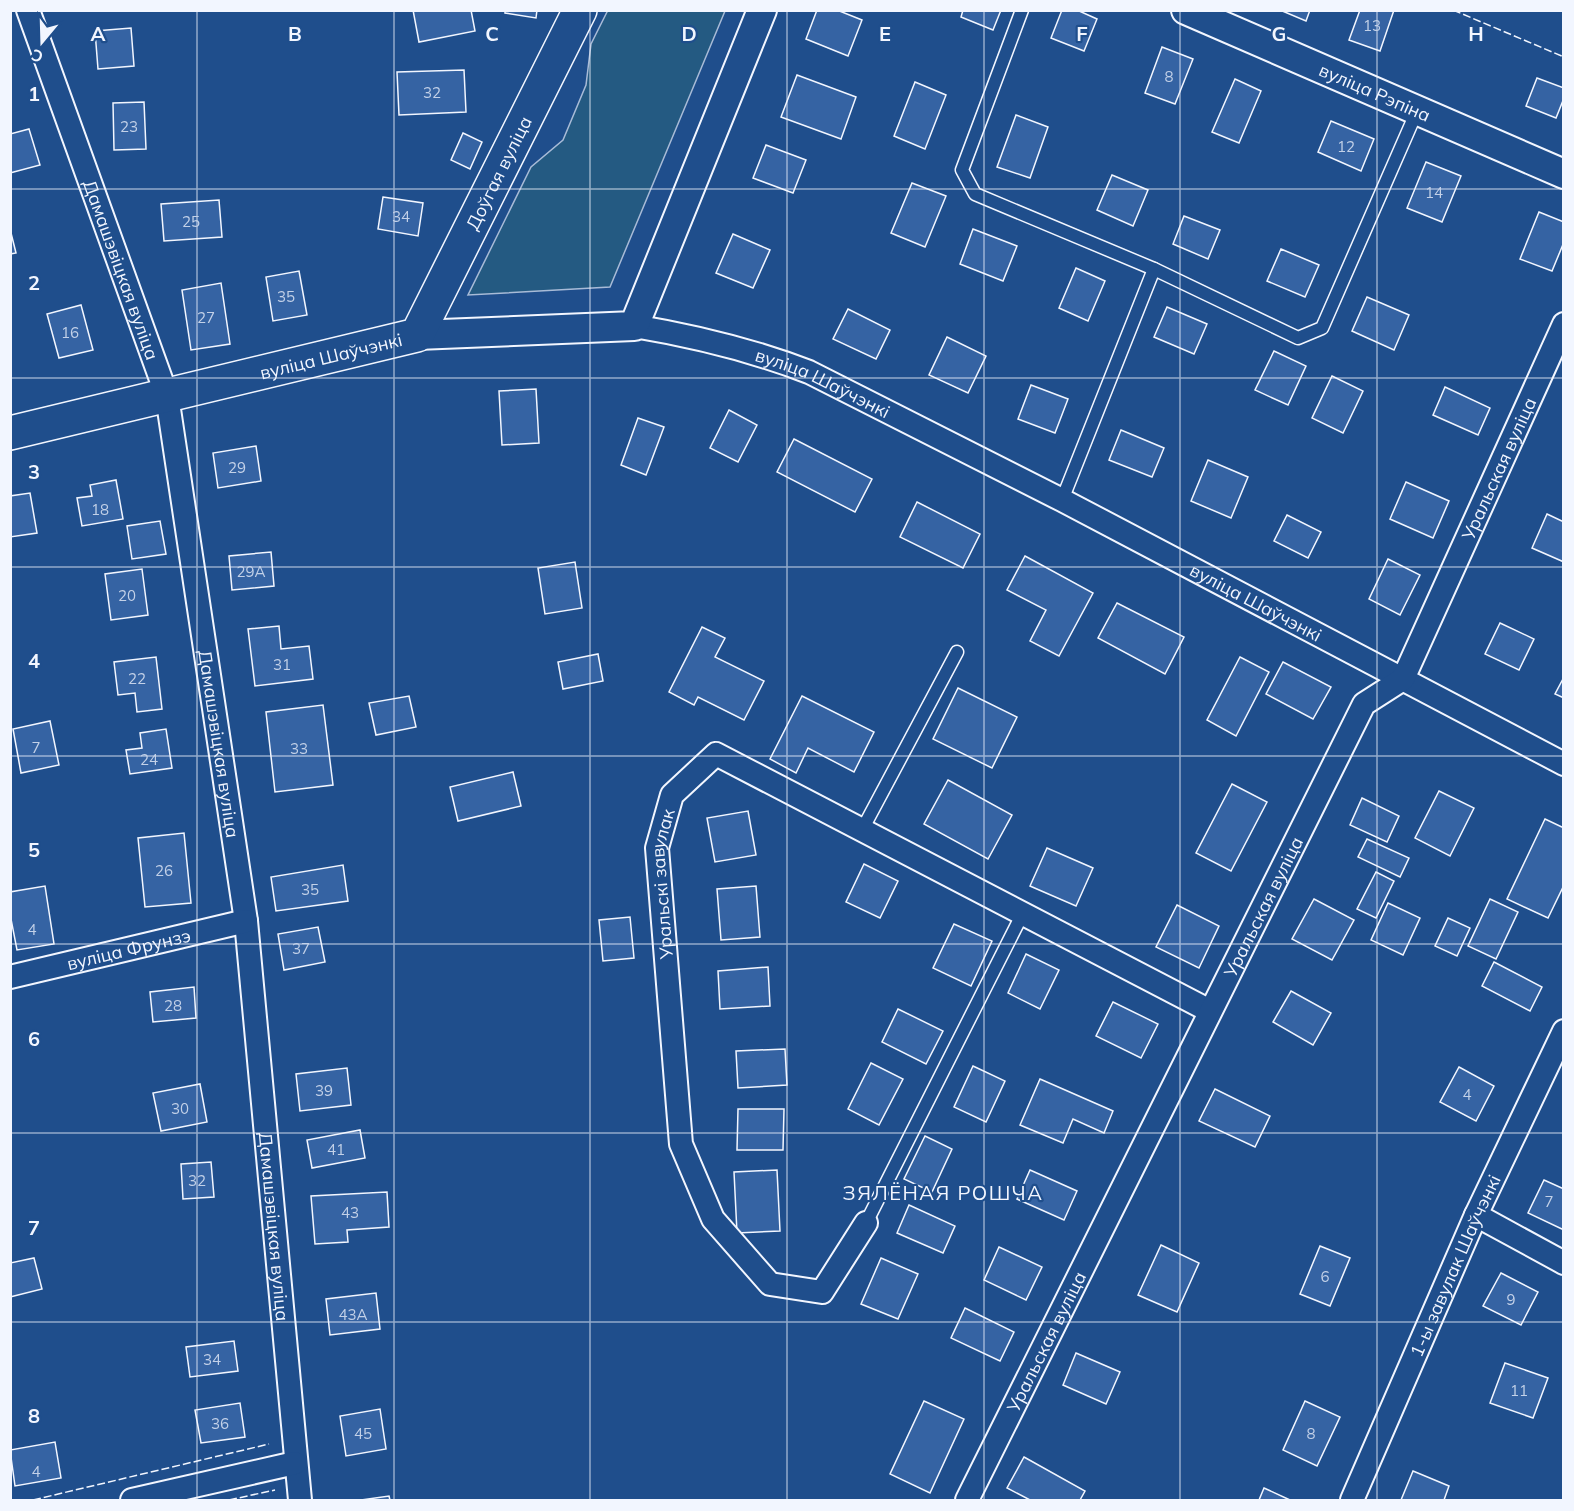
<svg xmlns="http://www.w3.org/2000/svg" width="1574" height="1511" font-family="Mulish,sans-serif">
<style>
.green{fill:#245a82;stroke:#a8bbd7;stroke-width:1.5}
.building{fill:#3563a3;stroke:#f2f6ff;stroke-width:1.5}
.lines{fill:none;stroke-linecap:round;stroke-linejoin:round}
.service-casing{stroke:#f2f6ff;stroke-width:15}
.minor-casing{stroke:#f2f6ff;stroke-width:26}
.tertiary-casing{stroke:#f2f6ff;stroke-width:32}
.secondary-casing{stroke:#f2f6ff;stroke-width:36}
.service{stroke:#1f4e8c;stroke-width:12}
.minor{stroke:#1f4e8c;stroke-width:22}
.tertiary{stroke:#1f4e8c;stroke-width:28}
.secondary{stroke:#1f4e8c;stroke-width:33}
.fence{stroke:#f2f6ff;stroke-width:1.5;stroke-dasharray:8 3;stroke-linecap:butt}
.grid{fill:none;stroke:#f2f6ff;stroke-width:1.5;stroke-opacity:0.55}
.labels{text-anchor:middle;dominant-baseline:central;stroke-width:4.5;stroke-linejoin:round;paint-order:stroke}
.number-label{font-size:15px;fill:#c3d1e8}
.street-label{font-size:18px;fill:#f2f6ff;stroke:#1f4e8c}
.neighbourhood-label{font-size:20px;letter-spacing:1.5px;fill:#f2f6ff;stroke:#1f4e8c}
.grid-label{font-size:20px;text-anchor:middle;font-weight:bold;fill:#f2f6ff;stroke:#1f4e8c;stroke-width:4.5;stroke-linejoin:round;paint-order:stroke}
</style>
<rect width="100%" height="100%" fill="#1f4e8c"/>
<polygon class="green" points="608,10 725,11 610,287 468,295 531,167 563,140 586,85 591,44"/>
<g class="building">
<polygon points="413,10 471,10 475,31 419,42"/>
<polygon points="505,10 537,10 536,18 505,13"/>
<polygon points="817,10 837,10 862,20 848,56 806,39"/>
<polygon points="963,10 1001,10 993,30 961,17"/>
<polygon points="1062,10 1077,10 1097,19 1084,51 1051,38"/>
<polygon points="1280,10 1310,10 1306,21"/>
<polygon points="1360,10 1394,10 1380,51 1349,40"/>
<polygon points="131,28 134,66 98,69 95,31"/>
<polygon points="1162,47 1193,59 1175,104 1145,93"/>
<polygon points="464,70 466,112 399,115 397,72"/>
<polygon points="797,75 856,97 841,139 781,117"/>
<polygon points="1537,78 1564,88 1564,98 1556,118 1526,106"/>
<polygon points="1235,79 1261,91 1239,143 1212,132"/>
<polygon points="915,82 946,95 925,149 894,136"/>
<polygon points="144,102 146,149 114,150 113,103"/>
<polygon points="1016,115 1048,127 1030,178 997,167"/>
<polygon points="1331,121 1374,139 1361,171 1318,152"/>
<polygon points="29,129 40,165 10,173 10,134"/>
<polygon points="463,133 482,142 470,169 451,160"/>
<polygon points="766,145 806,160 793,193 753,178"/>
<polygon points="1426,162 1461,176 1442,222 1407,208"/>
<polygon points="1112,175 1148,190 1133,226 1097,210"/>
<polygon points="912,183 946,196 925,247 891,233"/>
<polygon points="383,197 423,203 418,236 378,229"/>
<polygon points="219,200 222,237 164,241 161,204"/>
<polygon points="1539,212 1564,222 1564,242 1552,271 1520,259"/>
<polygon points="1184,216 1220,230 1208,259 1173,244"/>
<polygon points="10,229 16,253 10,254"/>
<polygon points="973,229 1017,246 1003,281 960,264"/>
<polygon points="733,234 770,250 753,288 716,273"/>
<polygon points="1281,249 1319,265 1305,297 1267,281"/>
<polygon points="1076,268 1105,281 1088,321 1059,308"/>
<polygon points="299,271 307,315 273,321 266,277"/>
<polygon points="221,283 230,344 191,350 182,290"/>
<polygon points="1367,297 1409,315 1394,350 1352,331"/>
<polygon points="81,305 93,350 59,358 47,314"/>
<polygon points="1167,307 1207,324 1194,354 1154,337"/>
<polygon points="848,309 890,330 876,359 833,339"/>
<polygon points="947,337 986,356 968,393 929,375"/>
<polygon points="1274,351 1306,366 1288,405 1255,390"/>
<polygon points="1332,376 1363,391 1343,433 1312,418"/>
<polygon points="1031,385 1068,399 1055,433 1018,419"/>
<polygon points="1445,387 1490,408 1478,435 1433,415"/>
<polygon points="536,389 539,443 502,445 499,391"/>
<polygon points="729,410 757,425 738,462 710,448"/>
<polygon points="638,418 664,427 646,475 621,465"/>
<polygon points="1121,430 1164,448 1152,477 1109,460"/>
<polygon points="794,439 872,479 855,512 777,472"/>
<polygon points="256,446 261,481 218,488 213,453"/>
<polygon points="1208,460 1248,477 1231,518 1191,501"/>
<polygon points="116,480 123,519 82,526 77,498 92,496 90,485"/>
<polygon points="1406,482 1449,501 1433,538 1390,519"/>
<polygon points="30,493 37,533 10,537 10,496"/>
<polygon points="917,502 980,534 963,568 900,537"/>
<polygon points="1547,514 1564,522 1564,562 1532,548"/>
<polygon points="1287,515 1321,532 1308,558 1274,541"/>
<polygon points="160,521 166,554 132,559 127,526"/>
<polygon points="271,552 274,586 232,590 229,556"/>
<polygon points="1025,556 1093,593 1059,656 1030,641 1046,610 1007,590"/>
<polygon points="1388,559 1420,575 1400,615 1369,599"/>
<polygon points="575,562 582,608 545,614 538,568"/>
<polygon points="142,569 148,615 111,620 105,574"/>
<polygon points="1117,603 1184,637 1165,674 1098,638"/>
<polygon points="1500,623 1534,639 1519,670 1485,654"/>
<polygon points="279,626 281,649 309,646 313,679 255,686 248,629"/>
<polygon points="702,627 725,638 715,657 764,681 744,720 698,697 694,705 669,692"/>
<polygon points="598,654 603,681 563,689 558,662"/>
<polygon points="156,657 162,709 137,712 135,693 118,695 114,662"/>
<polygon points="1240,657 1269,672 1236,736 1207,720"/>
<polygon points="1283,662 1331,687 1313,719 1266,694"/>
<polygon points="1564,677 1564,698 1555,694"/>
<polygon points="958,688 1017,717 992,768 933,739"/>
<polygon points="409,696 416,727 376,735 369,703"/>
<polygon points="802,696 874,732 854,772 808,748 796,773 770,759"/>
<polygon points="323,705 333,785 275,792 266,712"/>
<polygon points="50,721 59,765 21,773 13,729"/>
<polygon points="166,729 172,768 130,774 126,750 142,748 140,733"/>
<polygon points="513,772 521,806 458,821 450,787"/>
<polygon points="948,780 1012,815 988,859 924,824"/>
<polygon points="1232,784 1267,802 1231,871 1196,853"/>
<polygon points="1439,791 1474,808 1450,856 1415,838"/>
<polygon points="1362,798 1399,816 1387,842 1350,825"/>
<polygon points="748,811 756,855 715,862 707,818"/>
<polygon points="1545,819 1564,828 1564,885 1548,918 1507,899"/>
<polygon points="184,833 191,903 145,907 138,838"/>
<polygon points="1367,839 1409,858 1400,877 1358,857"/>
<polygon points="1047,848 1093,868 1076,906 1030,886"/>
<polygon points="864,864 898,881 880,918 846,902"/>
<polygon points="343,865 348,901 276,911 271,877"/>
<polygon points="1376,872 1394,881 1376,918 1357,909"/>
<polygon points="45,886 54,944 17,950 10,914 10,892"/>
<polygon points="756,886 760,937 721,940 717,889"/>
<polygon points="1314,899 1354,920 1332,960 1292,939"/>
<polygon points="1490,899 1518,912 1496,959 1468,946"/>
<polygon points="1388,903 1420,918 1403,955 1371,940"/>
<polygon points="1177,905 1219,926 1199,968 1156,947"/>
<polygon points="630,917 634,958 603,961 599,920"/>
<polygon points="1448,918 1470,928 1457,956 1435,946"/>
<polygon points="954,924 992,941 971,986 933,968"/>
<polygon points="318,927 325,962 284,970 278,934"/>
<polygon points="1026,954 1059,970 1040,1009 1008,993"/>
<polygon points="1494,962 1542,987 1530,1011 1482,986"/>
<polygon points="768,967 770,1006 720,1009 718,971"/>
<polygon points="194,987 196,1018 153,1022 150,992"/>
<polygon points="1291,991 1331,1013 1313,1045 1273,1022"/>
<polygon points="1113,1002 1158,1024 1141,1058 1096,1036"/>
<polygon points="898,1009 943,1031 926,1064 882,1042"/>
<polygon points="785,1049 787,1085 738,1088 736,1051"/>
<polygon points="871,1063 903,1079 879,1125 848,1109"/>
<polygon points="973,1066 1005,1081 986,1122 954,1107"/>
<polygon points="1459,1067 1494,1086 1476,1121 1440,1102"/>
<polygon points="347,1068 351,1105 300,1111 296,1074"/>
<polygon points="1040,1079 1113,1111 1104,1133 1073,1119 1063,1143 1020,1125"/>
<polygon points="200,1084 207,1122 161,1131 153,1093"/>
<polygon points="1215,1089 1270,1116 1255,1147 1199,1121"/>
<polygon points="738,1109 784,1109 783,1150 737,1150"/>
<polygon points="360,1130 365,1158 312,1168 307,1140"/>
<polygon points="925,1136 952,1149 932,1192 904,1179"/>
<polygon points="211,1162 214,1197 183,1199 181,1164"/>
<polygon points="777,1170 780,1231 737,1233 734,1172"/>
<polygon points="1030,1170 1077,1191 1064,1220 1017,1199"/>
<polygon points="1544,1180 1564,1189 1564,1230 1528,1213"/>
<polygon points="387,1192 389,1227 347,1230 348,1242 315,1244 311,1196"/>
<polygon points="909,1205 955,1226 943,1253 897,1233"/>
<polygon points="1161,1245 1199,1263 1177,1312 1138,1295"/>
<polygon points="1320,1246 1350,1258 1330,1306 1300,1294"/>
<polygon points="999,1247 1042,1267 1026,1300 984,1280"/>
<polygon points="34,1258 42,1289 10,1297 10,1263"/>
<polygon points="881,1258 918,1274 898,1319 861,1304"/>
<polygon points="1501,1273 1538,1292 1521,1325 1483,1306"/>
<polygon points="376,1293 380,1329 330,1335 326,1299"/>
<polygon points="965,1308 1014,1332 1000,1361 951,1338"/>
<polygon points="234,1341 238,1371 190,1377 186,1347"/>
<polygon points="1076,1353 1120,1372 1106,1404 1063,1385"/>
<polygon points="1505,1363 1548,1378 1533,1418 1490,1403"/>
<polygon points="924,1401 964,1419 930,1493 890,1474"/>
<polygon points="1305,1401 1340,1417 1317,1466 1283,1450"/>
<polygon points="240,1403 245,1437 201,1443 195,1410"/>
<polygon points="380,1409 386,1449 346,1456 340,1416"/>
<polygon points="55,1442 61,1478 15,1486 10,1450"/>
<polygon points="1024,1457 1085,1491 1080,1500 1030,1500 1007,1488"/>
<polygon points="1413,1471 1449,1486 1444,1500 1401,1500"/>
<polygon points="1264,1488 1290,1500 1259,1500"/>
<polygon points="389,1496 390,1500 361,1500"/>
</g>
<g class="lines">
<g class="service-casing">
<g id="service">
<polyline points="1022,10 962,170 975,194 1154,269 1298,338 1322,328 1417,111"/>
<polyline points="1062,500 1154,269"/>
<polyline points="862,830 957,652"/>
<polyline points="866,1223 1023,913"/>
</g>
</g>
<g class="minor-casing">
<g id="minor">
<path id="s1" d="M28 10 167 396 246 921 300 1500"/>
<path id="s2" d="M634 326C694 336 752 350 809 372L1062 500 1564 764"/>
<path id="s3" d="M10 977 246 921"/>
<polyline points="1476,1215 1564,1263"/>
<path id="s4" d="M866 1223 822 1292 770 1284 713 1219 681 1144 657 848 672 795 716 754 1210 1011"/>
<polyline points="132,1500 295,1463"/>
<path id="s5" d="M967 1500 1364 704 1403 679 1564 324"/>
<path id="s6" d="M1352 1500 1476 1215 1564 1031"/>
</g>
</g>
<g class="tertiary-casing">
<g id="tertiary">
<path id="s7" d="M1186 10 1564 174"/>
<polyline points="417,335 634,326 762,10"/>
</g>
</g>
<g class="secondary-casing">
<g id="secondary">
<path id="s8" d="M10 433 417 335 580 10"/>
</g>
</g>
<use href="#service" class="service"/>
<use href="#minor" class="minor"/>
<use href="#tertiary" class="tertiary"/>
<use href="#secondary" class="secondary"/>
<g class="fence">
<polyline points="1453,10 1564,57"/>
<polyline points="33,1500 269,1444"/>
<polyline points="229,1500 275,1490"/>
</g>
</g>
<path class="grid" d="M197 10V1500M394 10V1500M590 10V1500M787 10V1500M984 10V1500M1180 10V1500M1377 10V1500M10 189H1564M10 378H1564M10 567H1564M10 756H1564M10 944H1564M10 1133H1564M10 1322H1564"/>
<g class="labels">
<g class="number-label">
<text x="1372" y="25">13</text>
<text x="1169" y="76">8</text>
<text x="432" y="92">32</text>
<text x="129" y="126">23</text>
<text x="1346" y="146">12</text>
<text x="1434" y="192">14</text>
<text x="401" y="216">34</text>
<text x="191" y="221">25</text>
<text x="286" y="296">35</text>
<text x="206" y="317">27</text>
<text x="70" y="332">16</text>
<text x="237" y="467">29</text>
<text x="100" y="509">18</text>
<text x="251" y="571">29А</text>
<text x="127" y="595">20</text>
<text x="282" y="664">31</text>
<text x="137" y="678">22</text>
<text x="36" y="747">7</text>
<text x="299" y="748">33</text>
<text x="149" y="759">24</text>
<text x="164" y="870">26</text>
<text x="310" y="889">35</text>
<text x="32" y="929">4</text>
<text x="301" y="948">37</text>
<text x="173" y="1005">28</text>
<text x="324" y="1090">39</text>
<text x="1467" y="1094">4</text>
<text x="180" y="1108">30</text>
<text x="336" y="1149">41</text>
<text x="197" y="1180">32</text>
<text x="1549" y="1201">7</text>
<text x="350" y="1212">43</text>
<text x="1325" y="1276">6</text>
<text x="1511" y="1299">9</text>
<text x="353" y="1314">43А</text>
<text x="212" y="1359">34</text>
<text x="1519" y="1390">11</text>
<text x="220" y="1423">36</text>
<text x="363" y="1433">45</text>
<text x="1311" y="1433">8</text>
<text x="36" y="1471">4</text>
</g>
<g class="street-label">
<text stroke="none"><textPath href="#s7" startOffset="206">вуліца Рэпіна</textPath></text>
<text stroke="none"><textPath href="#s8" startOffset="600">Доўгая вуліца</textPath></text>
<text stroke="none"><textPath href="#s1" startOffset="276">Дамашэвіцкая вуліца</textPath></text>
<text stroke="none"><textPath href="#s8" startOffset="330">вуліца Шаўчэнкі</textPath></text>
<text stroke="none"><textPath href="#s2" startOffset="198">вуліца Шаўчэнкі</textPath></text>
<text stroke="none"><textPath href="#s5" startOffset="1167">Уральская вуліца</textPath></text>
<text stroke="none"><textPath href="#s2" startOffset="684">вуліца Шаўчэнкі</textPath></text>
<text stroke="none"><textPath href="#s1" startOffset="762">Дамашэвіцкая вуліца</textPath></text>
<text stroke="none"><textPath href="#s4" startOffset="564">Уральскі завулак</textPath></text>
<text stroke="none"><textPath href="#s5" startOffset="663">Уральская вуліца</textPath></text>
<text stroke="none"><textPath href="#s3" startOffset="122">вуліца Фрунзэ</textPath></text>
<text stroke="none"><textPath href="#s1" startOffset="1248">Дамашэвіцкая вуліца</textPath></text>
<text stroke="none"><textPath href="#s6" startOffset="256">1-ы завулак Шаўчэнкі</textPath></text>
<text stroke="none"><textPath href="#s5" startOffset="177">Уральская вуліца</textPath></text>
</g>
<g class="neighbourhood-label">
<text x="943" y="1192">ЗЯЛЁНАЯ РОШЧА</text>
</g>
</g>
<g class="grid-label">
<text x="98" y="41">A</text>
<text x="295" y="41">B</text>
<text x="492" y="41">C</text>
<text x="689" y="41">D</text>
<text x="885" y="41">E</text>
<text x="1082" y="41">F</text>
<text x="1279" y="41">G</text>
<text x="1476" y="41">H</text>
<text x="34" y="101">1</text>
<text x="34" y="290">2</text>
<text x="34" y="479">3</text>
<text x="34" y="668">4</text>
<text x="34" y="857">5</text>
<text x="34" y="1046">6</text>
<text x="34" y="1235">7</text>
<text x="34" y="1423">8</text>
</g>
<rect width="1574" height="1511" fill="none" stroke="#f2f6ff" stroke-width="24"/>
<g transform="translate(42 42) rotate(199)" stroke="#1f4e8c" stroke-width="4.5" paint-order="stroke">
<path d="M0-4.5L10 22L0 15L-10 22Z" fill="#f2f6ff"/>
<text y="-9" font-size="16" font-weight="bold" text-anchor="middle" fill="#f2f6ff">С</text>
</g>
</svg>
